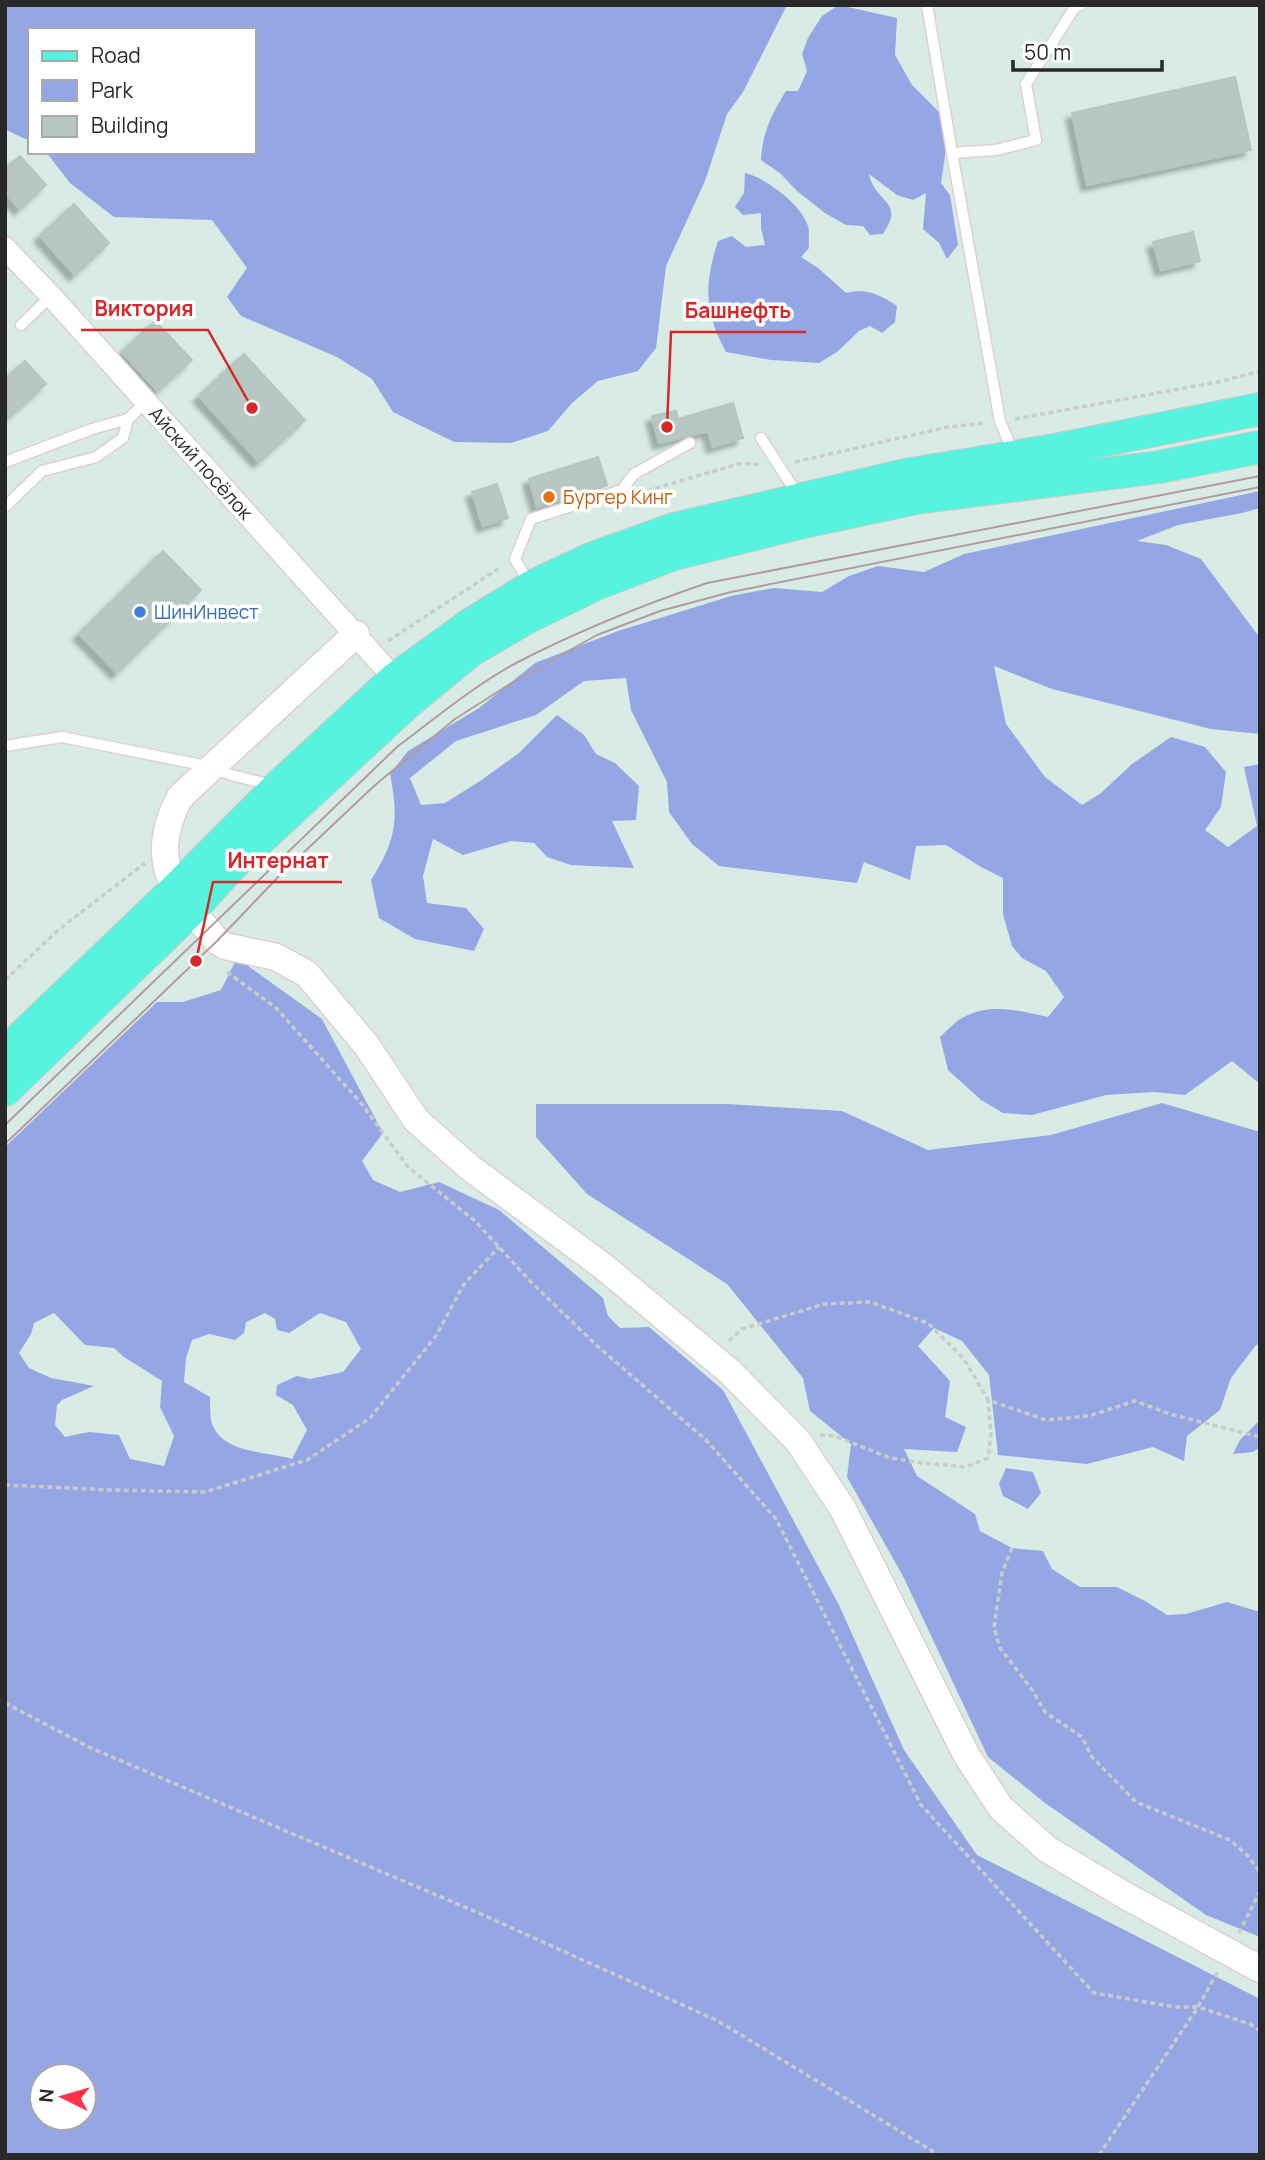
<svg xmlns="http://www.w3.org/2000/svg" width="1265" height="2160" font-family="Manrope,sans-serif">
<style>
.green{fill:#94a7e4;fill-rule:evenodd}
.building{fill:#b9c7c2;stroke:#b3c6c2;stroke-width:2;filter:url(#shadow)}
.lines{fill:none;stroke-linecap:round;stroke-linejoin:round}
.service-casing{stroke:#e2cfd0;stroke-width:13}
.minor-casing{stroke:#e2cfd0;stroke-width:24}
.tertiary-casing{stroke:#e2cfd0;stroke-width:29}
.primary-casing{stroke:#cbcbcb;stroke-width:34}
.path{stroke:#cbcbcb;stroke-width:3.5;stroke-dasharray:5 3.5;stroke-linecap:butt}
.service{stroke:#fff;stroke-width:10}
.minor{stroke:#fff;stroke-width:21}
.tertiary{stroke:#fff;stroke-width:26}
.primary{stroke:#56f3df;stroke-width:32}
.tram{stroke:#b39c9d;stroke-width:2}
.food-dot{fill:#e8710a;stroke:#fff;stroke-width:2.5}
.shop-dot{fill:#3f7fe0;stroke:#fff;stroke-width:2.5}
.labels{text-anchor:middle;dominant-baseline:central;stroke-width:7;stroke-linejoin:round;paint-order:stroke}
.street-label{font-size:19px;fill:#282828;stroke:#fff}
.food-label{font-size:19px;fill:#c56008;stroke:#fff;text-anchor:start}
.shop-label{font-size:19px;fill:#366cbe;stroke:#fff;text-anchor:start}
.leader{fill:none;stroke:#d62828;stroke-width:2.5}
.callout-dot{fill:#d62828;stroke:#fff;stroke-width:2.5}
.callout-label{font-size:21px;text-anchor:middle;font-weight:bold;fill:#d62828;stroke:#fff;stroke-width:7;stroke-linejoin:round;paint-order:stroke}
</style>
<defs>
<filter id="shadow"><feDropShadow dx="-6" dy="6" stdDeviation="2" flood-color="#0004"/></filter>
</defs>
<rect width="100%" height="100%" fill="#d9ebe5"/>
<g class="green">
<polygon points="5,5 787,5 743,92 727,114 705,181 666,266 656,348 638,371 598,381 572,403 548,431 511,443 454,442 393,412 372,379 337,357 241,316 227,297 247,268 212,220 114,217 70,183 46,152 254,152 254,30 30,30 30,141 8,131 5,128"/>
<path d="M839 5 897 18 895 55 912 85 945 118V156L941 183 950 195 958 245 947 259 939 243 923 229 926 193 913 200 897 195 869 174C875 204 906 200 883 234L870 235 863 226 846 225 825 213 797 191 780 173 761 160C762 134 772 113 786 91H798L807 71 802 54 808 38 822 16Z"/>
<path d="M745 173C766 178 801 204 808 226 810 232 808 241 809 248L801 257 818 268 846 293C866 288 879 294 897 306L895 322 882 333 870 326 859 331 837 352 819 363 771 360 726 352C704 312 704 284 718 241L732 236 746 247 765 245 761 228V213L743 215 735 207 744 193Z"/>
<path d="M1260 491V508L1242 513 1178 525 1137 541 1166 545 1201 559 1260 638V734L1211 729 1052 689 994 666 1006 724 1045 777 1082 805 1101 793 1132 764 1171 737 1205 747 1226 772 1221 807 1205 830 1228 847 1257 826 1244 767 1260 764V1084L1232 1061 1185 1095 1154 1092 1106 1095 1032 1115 1003 1113 981 1100 948 1070 940 1037C948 1030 956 1020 966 1016 992 1003 1021 1011 1048 1017L1064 997 1046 971 1022 958 1012 946 1003 914V878L981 867 946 845 916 846 910 880 864 862 857 883 719 866 692 844 669 812 667 782 631 710 626 678 584 681 536 715 456 741 410 778 421 805 445 803 480 781 519 753 557 715 584 735 596 754 615 763 639 786 636 820 612 821 634 868 571 865 547 857 534 843 511 841 463 855 433 839 423 876 427 903 466 908 484 929 474 951 415 939 379 918 371 880C396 840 399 820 390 774L408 751 479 708 535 663 618 631 731 596 774 588 822 592 849 576 878 566 924 572 964 554Z"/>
<path d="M237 958 322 1019 383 1133 362 1161 373 1180 400 1192 439 1182 499 1210 603 1298 608 1316 620 1328 649 1327 723 1390 839 1605 904 1750 977 1855 1260 1999V2155H5V1147L157 1002H183L221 990ZM54 1313 85 1345 114 1348 124 1357 162 1381 160 1407 174 1436 164 1466 130 1459 119 1435 89 1432 65 1437 55 1425 57 1405 62 1400 94 1386 51 1378 29 1368 19 1353 31 1334 34 1323ZM265 1313 275 1319 277 1330 289 1333 320 1313 346 1322 361 1349 343 1372 310 1379 297 1376 277 1385 276 1395 293 1405 307 1430 292 1459C266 1451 219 1454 211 1420 210 1413 210 1404 210 1397L184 1382 186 1358 192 1340 209 1334 235 1340 244 1333 246 1322ZM42 2076H84V2118H42Z"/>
<polygon points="1162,1103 1260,1132 1260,1343 1256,1345 1231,1378 1220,1410 1187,1436 1184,1461 1153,1447 1087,1464 998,1455 989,1375 962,1341 934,1328 918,1346 950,1381 945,1417 966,1427 957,1452 904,1449 917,1476 975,1514 980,1531 1012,1548 1043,1551 1052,1569 1080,1587 1117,1587 1145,1601 1167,1615 1186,1614 1227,1602 1260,1612 1260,1937 1206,1915 1045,1803 988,1757 903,1576 847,1477 851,1444 810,1411 803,1378 727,1284 587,1194 536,1137 536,1104 727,1104 842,1111 928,1150 1051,1135"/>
<polygon points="1260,1420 1260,1447 1253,1452 1233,1454 1240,1440"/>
<polygon points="1006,1468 1033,1472 1041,1493 1028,1509 1003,1496 999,1484"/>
</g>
<g class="building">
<polygon points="1235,77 1251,150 1087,185 1072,113"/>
<polygon points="20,156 46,185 20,209 5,193 5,169"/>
<polygon points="74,204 109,243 75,275 40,236"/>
<polygon points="1193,232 1200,261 1161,270 1153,242"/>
<polygon points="155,321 192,360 158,391 122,352"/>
<polygon points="244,354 305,420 259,462 199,396"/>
<polygon points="25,361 46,384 5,421 5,379"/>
<polygon points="733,403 743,438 713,447 708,431 659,443 652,416 676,411 678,419"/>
<polygon points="598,457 607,485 537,507 529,479"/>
<polygon points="497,484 508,518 483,526 472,492"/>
<polygon points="163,551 201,590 117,673 79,634"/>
</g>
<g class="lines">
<g class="service-casing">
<g id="service">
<polyline points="927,5 952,153"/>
<polyline points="21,325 51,296"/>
<polyline points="761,438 799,497"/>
<polyline points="1013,452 1000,421 952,153 996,150 1036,140 1026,84 1075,7 1081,5"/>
<polyline points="5,462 92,429 128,419"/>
<polyline points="5,507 42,471 96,457 123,438 128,419 146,402"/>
<polyline points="530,585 515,559 531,519 622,490 634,474 690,443"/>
<polyline points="5,746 62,737 212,767 231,775 272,785"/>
</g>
</g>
<g class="minor-casing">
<polyline id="minor" points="5,248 51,296 395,679"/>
</g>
<g class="tertiary-casing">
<path id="tertiary" d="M356 634 180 797C164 826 158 860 176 890 186 908 204 924 217 941L225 946 276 957 307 974 367 1046 416 1120 469 1167 604 1267 729 1371 798 1441 843 1509 967 1756 1001 1808 1047 1849 1126 1896 1260 1969"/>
</g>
<g class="primary-casing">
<g id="primary">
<polyline points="5,1053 175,890 278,787 395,679 471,624 531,587 593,558 674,529 905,475 1055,450 1260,409"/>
<polyline points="5,1090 192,909 230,867 408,702 470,651 528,617 596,584 674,554 803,522 916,498 1159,467 1260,447"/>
</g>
</g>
<g class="path">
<polyline points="1015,419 1218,382 1260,371"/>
<polyline points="795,462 948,427 986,423"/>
<polyline points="639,493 742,463 760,465"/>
<polyline points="388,641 501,567"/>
<polyline points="227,972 276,1008 361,1103 408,1167 475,1221 530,1281 595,1344 706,1440 776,1519 921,1805 1094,1993 1175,2007 1198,2007 1250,2024 1260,2031"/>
<polyline points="5,980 57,931 145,863"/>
<polyline points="729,1341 742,1329 824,1304 870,1302 928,1323 964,1359 988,1400 1046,1420 1089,1416 1135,1401 1170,1414 1260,1437"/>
<polyline points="820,1435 835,1436 890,1458 923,1463 966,1467 988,1458 991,1434 988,1400"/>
<polyline points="5,1485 110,1490 205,1492 307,1460 370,1418 436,1336 464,1284 499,1247"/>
<polyline points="1012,1548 1002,1573 994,1627 1000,1648 1033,1691 1045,1712 1082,1737 1092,1757 1136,1802 1230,1840 1247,1855 1260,1872"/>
<polyline points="5,1703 91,1748 481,1914 718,2021 939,2155"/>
<polyline points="1239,1933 1260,1891"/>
<polyline points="1099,2155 1198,2007 1218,1971"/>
</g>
<use href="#service" class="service"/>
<use href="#minor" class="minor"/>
<use href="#tertiary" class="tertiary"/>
<use href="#primary" class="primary"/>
<g class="tram">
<path d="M5 1125 398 746C437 717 475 685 518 662 578 631 643 605 707 583L1260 476"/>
<polyline points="5,1144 217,941 282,873 374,786 455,719 513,682 597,635 660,611 731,592 1260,487"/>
</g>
</g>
<circle class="food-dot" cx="549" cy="497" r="7"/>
<circle class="shop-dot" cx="140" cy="612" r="7"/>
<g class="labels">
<g class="street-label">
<text transform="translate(201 463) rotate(48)">Айский посёлок</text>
</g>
<g class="food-label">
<text x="563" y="497">Бургер Кинг</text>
</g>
<g class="shop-label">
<text x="154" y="612">ШинИнвест</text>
</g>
</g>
<path class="leader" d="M252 408L208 330H81M667 427L671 332H806M196 961L213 882H342"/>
<g class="callout-dot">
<circle cx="252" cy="408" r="7"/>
<circle cx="667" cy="427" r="7"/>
<circle cx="196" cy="961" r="7"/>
</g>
<g class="callout-label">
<text x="144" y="316">Виктория</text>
<text x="738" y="318">Башнефть</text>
<text x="278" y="868">Интернат</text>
</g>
<rect width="1265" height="2160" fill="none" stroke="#282828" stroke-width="14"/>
<rect x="28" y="28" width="228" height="126" fill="#ffffff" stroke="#a9a9a9" stroke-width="2"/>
<rect x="42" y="51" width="35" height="10" fill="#56f3df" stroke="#a9a9a9" stroke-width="2"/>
<text x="91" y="63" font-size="21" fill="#282828">Road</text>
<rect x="42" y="80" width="35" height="21" fill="#94a7e4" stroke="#a9a9a9" stroke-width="2"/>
<text x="91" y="98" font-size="21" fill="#282828">Park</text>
<rect x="42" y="116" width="35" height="21" fill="#b9c7c2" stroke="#a9a9a9" stroke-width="2"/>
<text x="91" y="133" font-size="21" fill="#282828">Building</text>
<g transform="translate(63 2097) rotate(275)"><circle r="33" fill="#ffffff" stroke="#a9a9a9" stroke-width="2"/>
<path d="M0-5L12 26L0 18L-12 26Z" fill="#fe3445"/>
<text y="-10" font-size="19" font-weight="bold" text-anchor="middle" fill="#282828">N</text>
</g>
<path d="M1013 60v10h149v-10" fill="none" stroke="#282828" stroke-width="3.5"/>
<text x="1024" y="60" font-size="21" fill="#282828" stroke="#ffffff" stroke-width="5" paint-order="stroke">50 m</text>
</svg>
